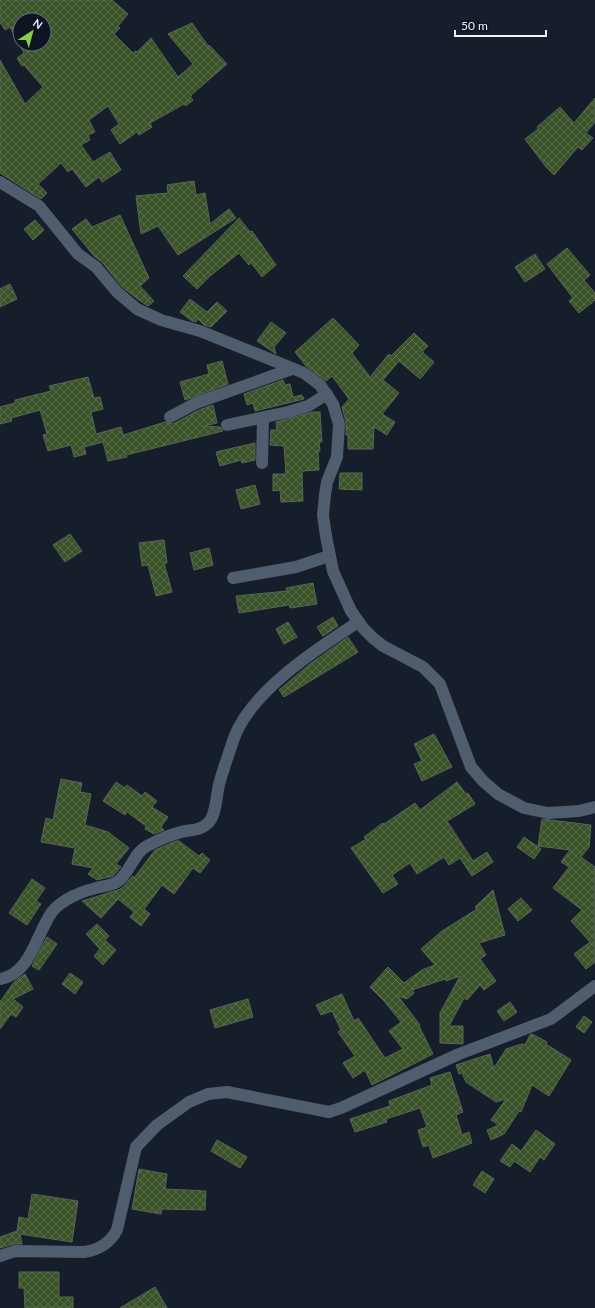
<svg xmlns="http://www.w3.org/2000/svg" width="595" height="1308" font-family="Lato,sans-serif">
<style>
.building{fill:url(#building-cross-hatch);stroke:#5b6555;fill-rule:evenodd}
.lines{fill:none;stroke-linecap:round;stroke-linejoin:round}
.minor{stroke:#505d6e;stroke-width:12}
</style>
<defs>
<pattern id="building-cross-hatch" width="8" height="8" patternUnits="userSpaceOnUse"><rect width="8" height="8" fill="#3a5328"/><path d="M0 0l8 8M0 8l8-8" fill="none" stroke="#576c48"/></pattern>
</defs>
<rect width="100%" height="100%" fill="#151e2a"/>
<g class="building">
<path d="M0 0H112L128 14 118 26 120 28 114 34 133 53 136 51 137 52 151 38 178 77 193 64 168 34 192 23 208 46 209 45 227 64 190 96 193 100 186 106 184 104 150 123 152 127 139 135 137 132 120 144 111 130 119 124 108 106 89 120 95 132 88 135 90 140 81 145 93 162 110 152 121 170 102 182 99 177 86 187 72 169 68 172 61 163 38 184 47 193 41 199 0 173V60L25 104 43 87 24 65 22 66 17 58 24 53 10 27 5 30 0 22ZM20 20H44V44H20Z"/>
<polygon points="595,98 595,122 586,133 593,138 582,150 578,147 554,175 546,167 525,139 538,129 537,127 560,107 574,123"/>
<polygon points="194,181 196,195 205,193 210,224 229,209 236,218 178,255 158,226 141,234 136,196 168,193 167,185"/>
<polygon points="120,215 149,278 140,286 154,301 148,306 139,300 122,287 102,262 94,256 72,229 86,219 92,227"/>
<polygon points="239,218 250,232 252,231 276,265 262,277 251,263 249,265 239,253 210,276 197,289 183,276"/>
<polygon points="35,220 44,230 33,240 24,229"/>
<polygon points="567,248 590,275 584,280 595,293 595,300 579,313 569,301 573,298 547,264"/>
<polygon points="535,254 545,269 525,282 515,267"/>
<polygon points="10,284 17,299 0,307 0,289"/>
<polygon points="190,299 207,312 217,302 227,311 211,327 204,325 198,319 196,322 192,321 180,312"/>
<polygon points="333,318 359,345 352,353 370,377 389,354 391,356 414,333 428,346 422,352 434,362 420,379 399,361 383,380 399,393 382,414 395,422 387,435 374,427 373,449 348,449 348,435 346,435 346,422 342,407 349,399 332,376 326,381 306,366 295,352"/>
<polygon points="271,322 286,333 274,347 276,354 257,341"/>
<polygon points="222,361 228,384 185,400 180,382 209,374 207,365"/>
<polygon points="88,377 94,398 100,397 103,409 91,412 96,434 121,427 123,435 165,422 173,424 199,410 213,405 217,423 204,426 220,427 223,431 126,455 127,457 108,461 103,442 84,447 86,454 74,457 71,445 48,451 43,435 47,434 40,410 11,418 12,421 0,424 0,407 15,403 15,400 51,391 49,386"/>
<polygon points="283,380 285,385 290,384 293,397 302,395 304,399 255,411 253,403 247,405 244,394"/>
<polygon points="313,412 320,412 322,442 319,442 320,451 318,451 319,470 302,471 303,501 281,502 280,490 273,491 273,474 286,474 284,446 270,445 271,430 277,430 276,422"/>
<polygon points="255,443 255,460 242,463 241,460 220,466 216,452"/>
<polygon points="340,473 362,473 362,490 339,489"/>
<polygon points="255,485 260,504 241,509 236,490"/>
<polygon points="70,534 82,551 65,562 53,545"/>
<polygon points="164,540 167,563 164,563 172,592 156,596 148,565 142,566 139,543"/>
<polygon points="209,548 213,565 194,570 190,553"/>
<polygon points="313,583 317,604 290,608 289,605 239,613 236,596 287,591 286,588"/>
<polygon points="333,617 338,626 323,636 317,627"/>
<polygon points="288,622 297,637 284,644 276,629"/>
<polygon points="348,637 358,652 284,697 279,690 310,664"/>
<polygon points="434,734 452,767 422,781 414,764 422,761 414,744"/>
<polygon points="61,779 82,783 80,792 91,794 85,825 108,832 129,848 116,864 121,867 113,876 97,880 88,874 93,868 72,864 75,848 41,842 46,818 53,820"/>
<polygon points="116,782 125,788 127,785 142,796 145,792 157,801 152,807 168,817 161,827 164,830 154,834 145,829 146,826 127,812 125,815 103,801"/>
<polygon points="457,782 466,794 468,793 475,804 447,821 473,861 487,852 493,862 472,876 460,858 449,865 444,857 417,874 410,863 392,875 398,884 383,893 351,848 366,839 364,837 383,823 384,824 415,803 420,810"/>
<polygon points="542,819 591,825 589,847 581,857 595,867 595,962 586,969 574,954 590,942 571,921 582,910 553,888 569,867 561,862 570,850 538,846"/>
<polygon points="524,837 541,849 534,859 517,847"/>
<polygon points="176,841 179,841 199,856 202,853 210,860 200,873 193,868 174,894 162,885 144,909 150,914 141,926 130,917 134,912 118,899 101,918 82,901 121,889 133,876 134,878 155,850"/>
<polygon points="32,879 45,888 36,901 41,904 27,925 9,913"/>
<polygon points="493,890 505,935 479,943 486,955 480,959 496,981 484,990 480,985 467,1000 464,998 449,1026 463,1026 463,1044 440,1043 440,1013 460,976 446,981 445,979 412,990 414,993 407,999 398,996 420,1025 419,1026 433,1054 372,1085 365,1070 353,1078 343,1063 355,1056 338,1032 341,1030 332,1011 321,1015 316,1005 342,994 354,1021 358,1018 385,1058 403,1049 389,1031 401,1022 384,1001 370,987 388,967 404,983 422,970 435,965 421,949 442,931 477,909 475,907"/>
<polygon points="521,898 532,910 518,921 508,909"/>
<polygon points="97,924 109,936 105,940 116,950 103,965 94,956 100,949 86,934"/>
<polygon points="47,937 57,944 39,970 32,966"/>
<polygon points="70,973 83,982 75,994 62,984"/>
<polygon points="25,974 33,989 13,999 23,1007 16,1017 11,1014 0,1029 0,1002 14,982"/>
<polygon points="248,999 253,1017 215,1028 210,1010"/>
<polygon points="510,1002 517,1012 504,1021 497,1011"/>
<polygon points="584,1016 592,1022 584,1033 576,1027"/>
<polygon points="532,1034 547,1042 546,1044 571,1060 549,1096 532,1085 521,1112 519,1111 504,1134 491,1140 487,1130 499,1125 491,1120 506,1099 496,1102 466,1082 462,1073 459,1074 456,1065 490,1054 494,1068 506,1049 522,1044 525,1045 530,1035"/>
<polygon points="450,1072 463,1112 456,1115 462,1135 469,1132 472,1143 433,1158 429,1145 423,1147 418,1130 427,1127 420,1108 386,1119 387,1122 355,1132 350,1119 390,1106 389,1101 432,1085 430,1078"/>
<polygon points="536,1130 555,1144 544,1160 540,1157 530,1172 514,1161 510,1167 500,1161 512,1144 521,1151"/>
<polygon points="217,1140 247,1157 240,1168 211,1151"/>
<polygon points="139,1169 167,1174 165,1189 206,1191 205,1210 162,1209 161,1214 132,1209"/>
<polygon points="482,1171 494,1179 485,1193 473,1185"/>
<polygon points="32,1194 78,1201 72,1242 20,1234 22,1244 13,1244 0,1248 0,1237 17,1231 19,1217 28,1219"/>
<polygon points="19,1272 59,1272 59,1297 73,1297 73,1308 25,1308 24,1288 19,1288"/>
<polygon points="155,1287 167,1308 120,1308"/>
</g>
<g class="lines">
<g class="minor">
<polyline points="0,182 39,206 78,254 96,267 117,292 137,309 161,320 200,331 304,373 320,385 333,404 339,424 337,457 327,482 325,495 323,515 326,536 333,571 351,611 363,628 373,638 383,646 423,667 440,684 471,767 483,781 498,794 524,808 548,813 579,811 595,807"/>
<polyline points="170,417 196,403 292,369"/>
<polyline points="227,425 288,412 308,406 327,394"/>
<polyline points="262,463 263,418"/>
<polyline points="233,578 296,567 329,556"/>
<path d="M0 979C31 974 36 934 52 912 61 900 82 891 96 888 103 886 110 886 117 882 130 874 133 853 147 846 157 841 168 835 178 833 189 829 200 832 209 822 217 813 216 793 220 781 224 767 229 753 234 738 251 691 318 648 358 622"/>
<path d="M0 1256 15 1251 84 1252C99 1250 110 1243 117 1230L136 1147 157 1125 189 1102 208 1094 227 1092 329 1112 341 1108 459 1054 551 1019 595 986"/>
</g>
</g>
<g transform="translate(32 32) rotate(36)"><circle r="19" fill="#0c1521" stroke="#666e79"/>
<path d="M0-3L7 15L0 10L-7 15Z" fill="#87cf4a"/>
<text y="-6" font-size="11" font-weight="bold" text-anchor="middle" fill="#eef4fd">N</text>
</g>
<path d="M455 30v6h91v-6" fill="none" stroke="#eef4fd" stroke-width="2"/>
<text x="461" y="30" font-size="12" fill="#eef4fd" stroke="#0c1521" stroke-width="3" paint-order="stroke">50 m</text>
</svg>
